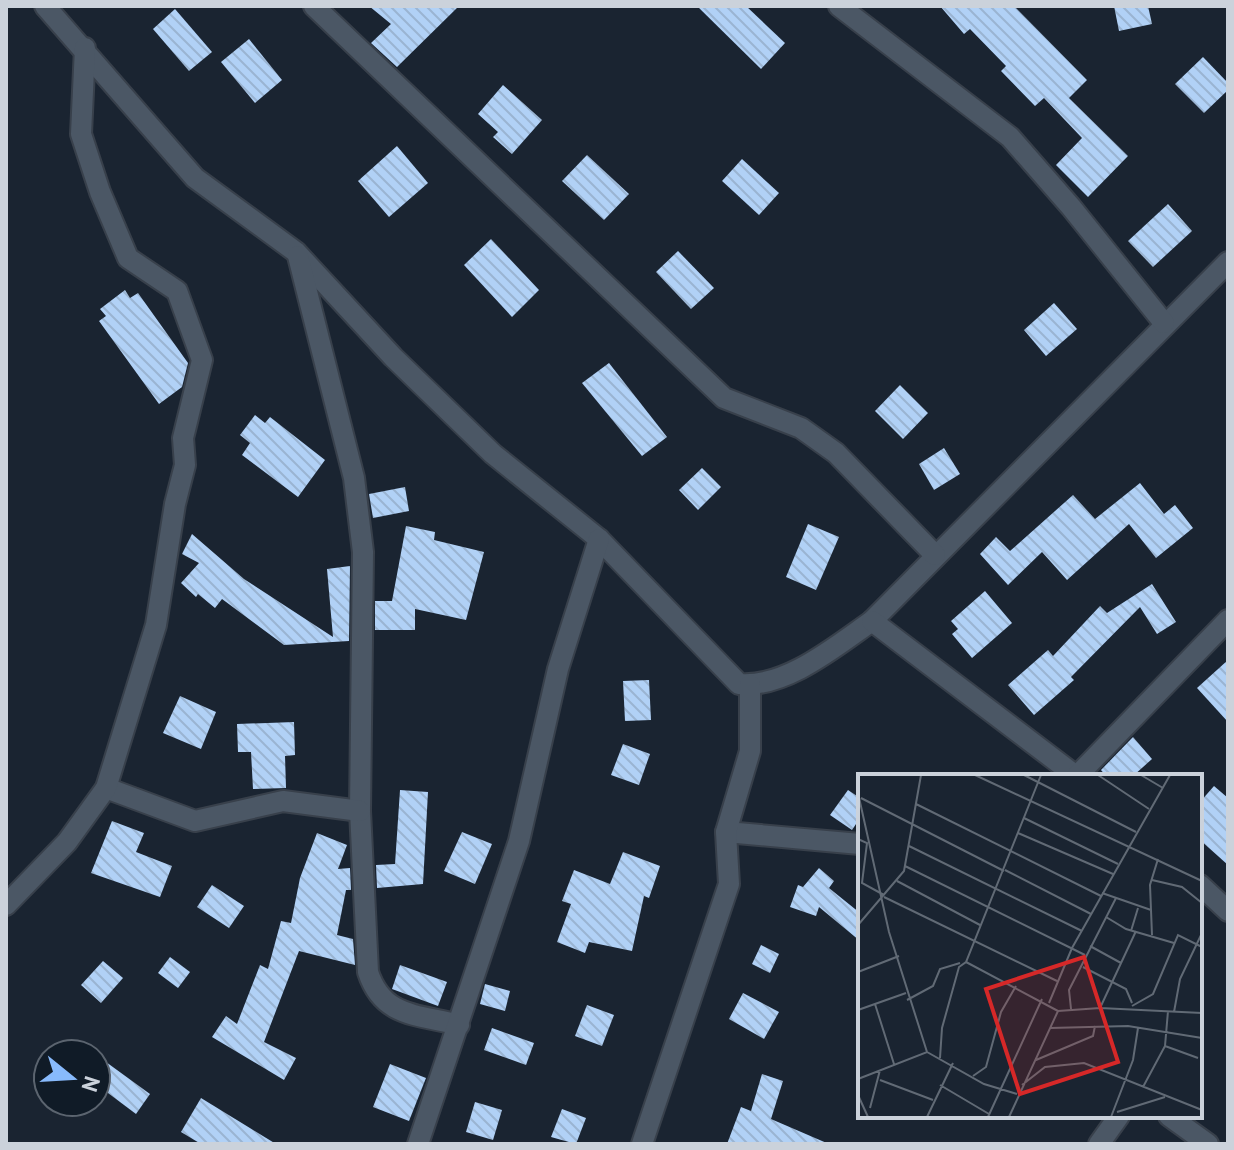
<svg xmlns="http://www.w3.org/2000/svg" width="1234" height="1150" font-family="'PT Sans',sans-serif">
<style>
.building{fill:url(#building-back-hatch)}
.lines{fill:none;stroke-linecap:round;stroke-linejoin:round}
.street-casing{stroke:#38404b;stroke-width:24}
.street{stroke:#4b5765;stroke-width:20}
.inset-road{fill:none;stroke:#616a75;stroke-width:2}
.view{fill:#d62828;fill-opacity:0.15;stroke:#d62828;stroke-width:4}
.inset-edge{fill:none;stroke:#cbd2db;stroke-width:4}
</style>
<defs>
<pattern id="building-back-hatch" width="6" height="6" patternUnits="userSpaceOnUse" patternTransform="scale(2)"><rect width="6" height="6" fill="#b1d1f6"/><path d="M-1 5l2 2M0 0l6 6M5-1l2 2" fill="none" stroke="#9ab4d2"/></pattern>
</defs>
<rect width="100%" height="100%" fill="#1a2431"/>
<g class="building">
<polygon points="369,6 459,6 397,67 371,43 391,24"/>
<polygon points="697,6 746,6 785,43 761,69"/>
<polygon points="940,6 1014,6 1087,80 1069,98 1128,156 1088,197 1056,165 1082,138 1044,98 1035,106 1001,71 1006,66 970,29 964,34"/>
<polygon points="1114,6 1148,6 1152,24 1119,31"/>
<polygon points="175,9 212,52 189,71 153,29"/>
<polygon points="249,39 282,80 255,103 221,62"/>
<polygon points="1203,57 1228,83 1228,90 1204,113 1175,84"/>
<polygon points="503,85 542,120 512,154 493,137 498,132 478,114"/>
<polygon points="397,146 428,183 389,217 358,181"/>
<polygon points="587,155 629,194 604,220 562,181"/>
<polygon points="742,159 779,193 759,215 722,181"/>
<polygon points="1168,204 1192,231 1153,267 1128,241"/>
<polygon points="491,239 539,290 512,317 464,265"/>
<polygon points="678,251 714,288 691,309 656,272"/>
<polygon points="125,290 130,298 138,293 188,363 182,387 159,404 99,321 106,316 100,309"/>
<polygon points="1054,303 1077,329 1046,356 1024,330"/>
<polygon points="609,363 667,437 642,456 582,383"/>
<polygon points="900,385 928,413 903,439 875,411"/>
<polygon points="255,415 265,423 270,417 325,460 298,497 242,455 250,443 240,435"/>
<polygon points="944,448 960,474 934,490 919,464"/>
<polygon points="702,468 721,487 698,510 679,490"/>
<polygon points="1140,483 1164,514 1175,505 1193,528 1156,558 1129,524 1067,580 1042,552 1008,585 980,554 996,537 1010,551 1073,495 1095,519"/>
<polygon points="405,487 409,511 373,518 369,494"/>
<polygon points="808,524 839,537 816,590 786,577"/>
<polygon points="406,526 435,532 434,540 484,552 466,620 415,609 415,630 375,630 375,601 392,601"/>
<polygon points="192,534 244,579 333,637 327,569 350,566 349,641 284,645 222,599 215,608 198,594 196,597 181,583 199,563 182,554"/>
<polygon points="1152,584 1176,622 1157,634 1140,607 1071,677 1074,680 1034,715 1008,685 1048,650 1053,656 1100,606 1107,613"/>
<polygon points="985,591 1012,623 972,658 952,634 958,629 951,621"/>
<polygon points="1228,660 1228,722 1197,688"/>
<polygon points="649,680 651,720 625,721 623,681"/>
<polygon points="180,696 216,712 201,749 163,733"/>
<polygon points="294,722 295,755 285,756 286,788 253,789 251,752 238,752 237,724"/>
<polygon points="1133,737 1152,759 1133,776 1106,776 1101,770"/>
<polygon points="623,744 650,754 639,785 611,775"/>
<polygon points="1214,786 1228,798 1228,865 1200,840 1200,802"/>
<polygon points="400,790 428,792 423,884 377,888 376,865 395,864"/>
<polygon points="848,790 860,798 860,818 852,830 830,815"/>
<polygon points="112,821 144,833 136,852 172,866 160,897 91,873"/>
<polygon points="462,832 492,844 475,884 444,871"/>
<polygon points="317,833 347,845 338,869 350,868 351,890 346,890 337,935 353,939 355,965 299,951 264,1042 296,1058 284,1080 212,1037 226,1016 237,1024 260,965 268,969 281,921 291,923 300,878"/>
<polygon points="623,852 660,866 649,898 644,896 632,951 589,942 585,953 557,942 571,904 562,901 574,870 610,884"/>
<polygon points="819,868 834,881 829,888 860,913 860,941 819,907 816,916 790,907 798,885 803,887"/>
<polygon points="212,885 244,906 229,928 197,907"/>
<polygon points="761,945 779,954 770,973 752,964"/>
<polygon points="170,957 190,972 178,988 158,973"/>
<polygon points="103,961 123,978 101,1003 81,985"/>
<polygon points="400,965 447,982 438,1006 392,989"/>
<polygon points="485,984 510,991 505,1011 480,1004"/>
<polygon points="743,993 779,1012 764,1039 729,1019"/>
<polygon points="587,1005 614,1015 602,1046 575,1036"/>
<polygon points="492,1028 534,1043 526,1065 484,1050"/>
<polygon points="106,1062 150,1094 136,1114 96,1084 96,1075"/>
<polygon points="390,1064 426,1078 409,1121 373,1107"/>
<polygon points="762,1074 783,1081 771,1119 829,1144 727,1144 741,1107 751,1111"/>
<polygon points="201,1098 276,1144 201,1144 181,1132"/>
<polygon points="475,1102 502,1110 493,1140 466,1132"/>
<polygon points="562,1109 586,1118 576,1144 551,1137"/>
</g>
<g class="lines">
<g class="street-casing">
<g id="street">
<path d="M45 6 195 178 296 252 393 357 493 454 599 539 739 684C786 688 836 646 872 621L1228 262"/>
<polyline points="314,6 724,398 801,428 836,453 935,555"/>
<polyline points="839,6 1010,137 1071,207 1164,323"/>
<path d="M298 256 354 478 363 552 360 811 368 972C383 1018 418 1014 459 1025"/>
<polyline points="872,621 1076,776"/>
<polyline points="1077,776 1228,620"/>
<polyline points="106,788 195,821 283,801 360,811"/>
<polyline points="726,832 860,844"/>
<polyline points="1200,885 1228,911"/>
<polyline points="6,905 67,842 106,788 156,625 175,504 185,465 183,438 202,360 177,291 128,258 100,192 81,134 85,48"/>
<polyline points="1169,1116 1208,1144"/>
<polyline points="418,1144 519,841 558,669 599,539"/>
<polyline points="642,1144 729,884 726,832 750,751 750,685"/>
<polyline points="1099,1144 1119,1116"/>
</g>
</g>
<use href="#street" class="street"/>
</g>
<g transform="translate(858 774)">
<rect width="344" height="344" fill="#1a2431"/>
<path class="inset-road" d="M117 1 344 107M166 1 278 58M240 1 291 35M283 1 305 14M0 19 31 158 69 278M3 24 146 97M58 30 243 122M166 44 260 90M160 59 255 100M0 65 9 69 4 109 26 121M51 72 224 157M47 92 227 181M147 96 233 140M294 106 324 113 344 129M39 107 122 151M244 119 293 136M26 123 199 207M248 143 268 155 316 169M0 151 46 97 63 1M273 157 280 134M294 161 292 111 300 85M232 172 263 189M108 188 200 237M225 193 268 215 274 229M0 198 41 182M49 226 75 212 82 195 102 189M191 229 214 174 312 1M17 230 36 290M274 232 295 220 320 161 344 173M242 234 278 157M213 235 211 216 258 124M0 236 48 219M200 237 242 234 344 239M316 238 322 205 344 159M192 254 270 252 344 264M307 272 340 284M82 284 84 254 101 193 108 188 183 1M178 286 235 262 237 252M115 302 128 293 143 238 158 212M0 305 69 278 126 310 159 320M22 306 75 326M82 311 131 340M164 311 187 293 226 289 344 336M285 313 307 272 310 237M0 321 10 343M12 334 22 296M259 338 307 323M69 343 95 289M130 343 184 225M151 343 200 237M253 343 275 286 280 254"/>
<path class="view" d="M226 183 260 288 162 320 128 215Z"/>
<rect width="344" height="344" class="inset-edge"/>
</g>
<rect width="1234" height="1150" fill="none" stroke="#cbd2db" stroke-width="16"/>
<g transform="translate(72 1078) rotate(108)"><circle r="38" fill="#101b27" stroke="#5b646f" stroke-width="2"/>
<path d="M0-6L14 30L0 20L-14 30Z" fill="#88bafc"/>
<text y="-12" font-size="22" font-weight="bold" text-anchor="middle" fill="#cbd2db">N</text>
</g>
</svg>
